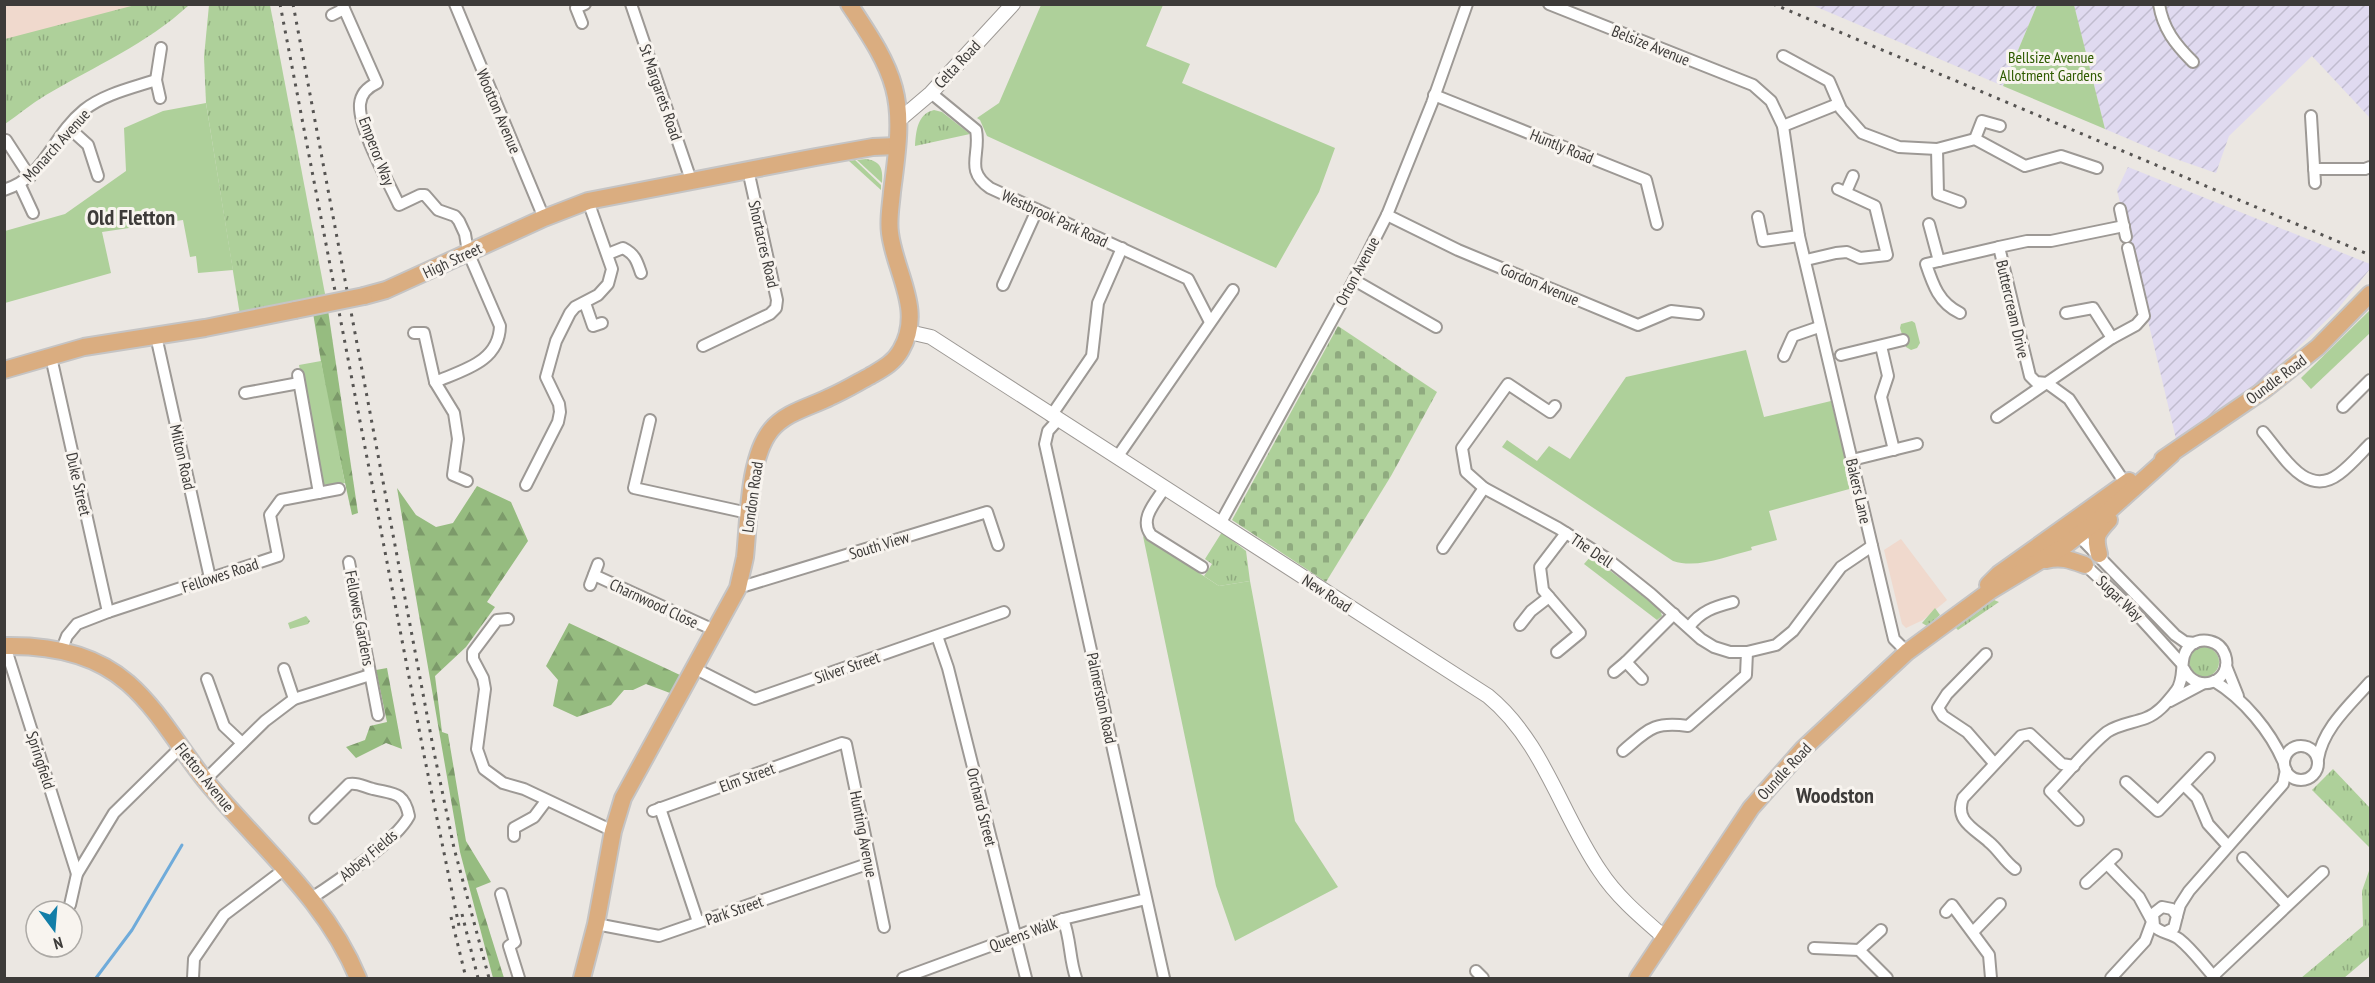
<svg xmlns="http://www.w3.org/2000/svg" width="2375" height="983" font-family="'PT Sans Narrow',sans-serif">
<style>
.commercial{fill:#f0d9cd}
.industrial{fill:url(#industrial-furrows)}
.grass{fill:url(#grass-tufts)}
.forest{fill:url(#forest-firs)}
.cemetery{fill:url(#cemetery-stones)}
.green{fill:#aed09a}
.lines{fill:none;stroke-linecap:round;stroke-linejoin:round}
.stream{stroke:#6fabda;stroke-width:3}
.street-casing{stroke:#9d9995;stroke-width:14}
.secondary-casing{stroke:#9d9995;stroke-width:16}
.primary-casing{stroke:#c5c4c4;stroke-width:20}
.street{stroke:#fff;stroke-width:10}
.secondary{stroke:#fff;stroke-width:14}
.primary{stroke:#daad80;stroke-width:16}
.rail{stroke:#565452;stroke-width:3;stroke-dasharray:3 6;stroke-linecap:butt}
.primary-bridge-casing{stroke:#c5c4c4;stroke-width:20;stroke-linecap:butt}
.primary-bridge{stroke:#daad80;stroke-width:16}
.labels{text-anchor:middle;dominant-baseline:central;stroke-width:6;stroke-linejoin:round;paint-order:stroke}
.street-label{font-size:16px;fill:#3d3b39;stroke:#f8f4ef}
.park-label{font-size:16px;fill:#2e5b00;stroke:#f8f4ef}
.district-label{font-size:22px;font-weight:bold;fill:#3d3b39;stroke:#f8f4ef}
</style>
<defs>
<pattern id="industrial-furrows" width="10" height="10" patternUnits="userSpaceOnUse" patternTransform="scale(1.5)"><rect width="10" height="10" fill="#e0daf0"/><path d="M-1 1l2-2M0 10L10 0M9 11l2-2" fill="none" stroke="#c1bccf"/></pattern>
<pattern id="grass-tufts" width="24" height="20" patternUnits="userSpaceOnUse" patternTransform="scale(1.5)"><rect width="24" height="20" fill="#aed09a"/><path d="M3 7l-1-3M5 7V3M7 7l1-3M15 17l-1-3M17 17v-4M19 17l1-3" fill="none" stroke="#8faa7f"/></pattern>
<pattern id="forest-firs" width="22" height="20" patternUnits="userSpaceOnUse" patternTransform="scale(1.5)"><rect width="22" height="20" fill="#96bc80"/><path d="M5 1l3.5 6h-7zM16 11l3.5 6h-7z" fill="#7c9a6a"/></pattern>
<pattern id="cemetery-stones" width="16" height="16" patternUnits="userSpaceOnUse" patternTransform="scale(1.5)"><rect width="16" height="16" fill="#aed09a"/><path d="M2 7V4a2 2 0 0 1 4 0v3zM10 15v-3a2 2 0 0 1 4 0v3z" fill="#8faa7f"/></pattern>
</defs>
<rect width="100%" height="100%" fill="#ebe7e2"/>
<g class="commercial">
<polygon points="4,5 178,5 5,112"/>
<polygon points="1901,539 1947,600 1923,620 1906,628 1902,624 1884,550"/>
</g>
<g class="industrial">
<polygon points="1812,5 2037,5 2003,86"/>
<polygon points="2074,5 2370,5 2370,118 2312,56 2229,136 2216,173 2173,158 2105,129"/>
<polygon points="2128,167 2370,264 2370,269 2337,310 2260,384 2177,443 2117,190"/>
</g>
<g class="grass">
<path d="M139 4 189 5C147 44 95 66 46 95 31 104 18 115 5 124V39Z"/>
<polygon points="209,5 270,5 326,299 240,315 206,103 204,57"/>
<path d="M934 110 942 112 970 134 915 146C916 132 917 114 934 110Z"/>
<path d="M866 159C881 161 883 169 882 183L857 160Z"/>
<polygon points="855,160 881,185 881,190 849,161"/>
<polygon points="1222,532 1246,551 1250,581 1219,586 1204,576 1212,564 1205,559"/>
<polygon points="1591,556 1660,609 1662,616 1657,620 1584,564"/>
<polygon points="1994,600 1999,602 1958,630 1956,628"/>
<polygon points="1935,608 1940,615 1927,626 1922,623"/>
<polygon points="306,616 310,621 308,624 290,629 288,623"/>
<circle cx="2204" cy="662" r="15"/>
<polygon points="2333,769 2370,808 2370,848 2312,790"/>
<polygon points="2370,868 2370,956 2344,978 2301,978 2363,926 2362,891"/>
</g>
<g class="forest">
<polygon points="328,310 358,513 352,515 328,404 313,313"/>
<polygon points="477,486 511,502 528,541 487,602 495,607 466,647 435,676 442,732 448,734 466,841 491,882 476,888 504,978 493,978 460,852 397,488 416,515 436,527 453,523"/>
<polygon points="569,623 680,675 670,693 646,684 633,690 624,690 611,705 577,717 553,706 558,680 546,666"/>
<polygon points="387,668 402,749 386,743 356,758 346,747 365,740 370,726 387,722 376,670"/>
</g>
<polygon class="cemetery" points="1338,326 1437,392 1391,476 1326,582 1232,520"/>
<g class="green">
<polygon points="1041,5 1163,5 1146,46 1190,64 1182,83 1335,148 1319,192 1276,268 987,136 980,120 977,118 999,103"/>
<polygon points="2037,5 2074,5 2105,129 2003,86"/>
<polygon points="206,103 233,270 198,273 196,256 190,257 183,220 102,232 111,273 5,303 5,231 65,214 126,171 124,128 163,111"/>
<polygon points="2370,310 2370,333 2311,389 2301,378"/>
<polygon points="1912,321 1915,323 1920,343 1917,348 1911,350 1906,347 1900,328 1901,324"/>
<path d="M1746 350 1764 417 1831 401 1853 488 1769 511 1777 540 1751 547 1752 550C1727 556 1698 569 1673 561L1502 447 1507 440 1537 461 1549 446 1570 459 1626 377Z"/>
<polygon points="321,361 345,483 330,486 323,484 320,476 299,365"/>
<polygon points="1143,536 1219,586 1250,581 1295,821 1338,887 1235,941 1216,886"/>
</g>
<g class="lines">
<polyline class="stream" points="96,978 132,930 182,845"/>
<g class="street-casing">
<g id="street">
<path d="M342 4 377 83C368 87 361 93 360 104 358 128 388 181 399 205L420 195H425L438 210 455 216 459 221 465 234 468 252 500 326C499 362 463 370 435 382L424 333H414"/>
<polyline points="455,4 544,218"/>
<polyline points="631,4 691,180"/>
<polyline points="1549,4 1753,85 1771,101 1783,126 1799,236 1894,639 1907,652"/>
<path d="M2159 4C2163 29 2175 44 2193 62"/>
<polyline points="332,15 344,9"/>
<polyline points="582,23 576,8 585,4"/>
<polyline points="1783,56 1829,81 1841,109 1862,133 1899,147 1937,149 1975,139 2025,166 2061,156 2097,168"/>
<polyline points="156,80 161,48"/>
<path d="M931 93 976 130C981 155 964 170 990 188L1188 279 1210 322"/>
<polyline points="1434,95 1646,180 1657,224"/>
<polyline points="2311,116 2315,183"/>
<polyline points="1783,126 1838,104"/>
<polyline points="68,127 88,145 98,176"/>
<polyline points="1975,139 1982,121 2000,126"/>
<polyline points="6,140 30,177"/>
<polyline points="1937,149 1938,194 1960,202"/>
<polyline points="2314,169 2365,169 2370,167"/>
<polyline points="20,185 33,213"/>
<path d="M4 190C46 177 51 137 84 110 104 94 132 88 156 80L160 98"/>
<polyline points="1846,192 1853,176"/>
<polyline points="2120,209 2126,237"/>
<polyline points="1387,215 1458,250 1638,325 1671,311 1698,314"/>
<polyline points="1758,217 1763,241 1799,236"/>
<polyline points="1929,224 1939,261 1999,247"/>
<polyline points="2124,226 2051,241 2027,241 1999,247 2030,376 2036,382 2047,383 2069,399 2129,489"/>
<path d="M608 254 623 248C635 254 637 261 641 273"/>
<polyline points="1806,260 1836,253 1847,252 1860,258 1887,255 1875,206 1838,189"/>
<path d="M1939 261 1926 264C1933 285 1939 303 1960 313"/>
<polyline points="1354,280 1436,327"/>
<polyline points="1003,285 1037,210"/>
<polyline points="585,303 593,326 602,323"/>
<polyline points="2066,313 2093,308 2112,338"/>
<polyline points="156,336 210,578"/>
<polyline points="703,346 770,314 776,308 777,300 748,170"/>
<polyline points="1881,346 1888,376 1881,397 1894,450"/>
<polyline points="1841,355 1903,340"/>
<polyline points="1784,356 1793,336 1819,327"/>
<polyline points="51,357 108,612"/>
<polyline points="298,375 319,493"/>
<polyline points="435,382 454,413 458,439 453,475 467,481"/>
<polyline points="245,393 299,383"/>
<polyline points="1555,406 1550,412 1508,384 1462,448 1466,472 1484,488 1558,528 1606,558 1651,594 1701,639 1714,647 1730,652 1747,652 1776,645 1793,631 1841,567 1872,546"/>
<polyline points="2343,407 2370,380"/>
<polyline points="1051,416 1092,356 1098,303 1122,248"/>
<polyline points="1997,417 2112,338 2136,325 2144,316 2128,248"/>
<polyline points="650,420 634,488 748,513"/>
<polyline points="1058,420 1048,431 1045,444 1164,978"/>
<path d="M2263 432C2282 454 2306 499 2339 474 2351 465 2360 454 2370 444"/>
<polyline points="1118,456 1233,290"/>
<polyline points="1852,460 1917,444"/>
<polyline points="526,485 558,422 560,412 559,404 546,377 556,341 570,313 575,307 598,295 608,284 612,269 588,201"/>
<path d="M1164 489C1155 503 1139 519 1151 535L1202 567"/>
<polyline points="1220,524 1354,280 1387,215 1432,103 1467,4"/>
<polyline points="2075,532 2175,635 2185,642 2195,643"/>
<polyline points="1443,548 1484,488"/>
<polyline points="349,562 378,715"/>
<polyline points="2082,562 2132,609 2182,664"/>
<polyline points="594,575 714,630"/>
<polyline points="590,585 598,564"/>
<polyline points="738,588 987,512 998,545"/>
<polyline points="508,619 497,620 473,652 473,659 483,678 485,689 477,749 484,769 503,783 524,789 613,831"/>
<polyline points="1520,625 1531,611 1549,597"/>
<path d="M1689 627C1701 611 1714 607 1733 602"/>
<polyline points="937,636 948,668 1026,978"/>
<polyline points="5,646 77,874"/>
<polyline points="62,649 67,636 77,624 108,612 278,556 270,515 281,500 339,489"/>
<polyline points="1557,652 1580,633 1543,590 1540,567 1566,533"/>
<polyline points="1986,654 1947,694 1938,708 1943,716 1967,732 1994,763"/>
<polyline points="2226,666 2238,696"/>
<polyline points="694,668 755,699 1004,612"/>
<polyline points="284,669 294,699"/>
<polyline points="1614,672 1626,662"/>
<polyline points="207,679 224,726 242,743"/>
<polyline points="1642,679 1626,662 1674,614"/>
<path d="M2214 681C2244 699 2271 732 2284 763"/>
<polyline points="2170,701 2202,684"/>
<circle cx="2301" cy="763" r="17"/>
<path d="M1623 751C1648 730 1653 721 1688 726L1746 675 1747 652"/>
<path d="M2318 759C2323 728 2350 705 2370 682"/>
<polyline points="205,780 265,721 294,699 370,675"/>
<polyline points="2126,782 2158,811 2209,758"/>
<polyline points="2184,785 2197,798 2208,824 2228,846"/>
<polyline points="660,808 698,922"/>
<polyline points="653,811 842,743 846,744 884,927"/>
<path d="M2078 820 2050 791C2068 773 2087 748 2107 732 2119 724 2133 723 2146 718 2159 713 2167 702 2176 691 2187 677 2177 656 2191 645 2202 637 2220 640 2225 655 2234 681 2197 696 2184 669"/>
<polyline points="514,836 514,828 534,817 546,801"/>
<polyline points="2243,858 2287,905"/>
<polyline points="2107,864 2139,897 2152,921"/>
<path d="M2015 869C2004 861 1999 850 1989 842 1975 829 1954 821 1963 798L2021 736 2030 734 2062 764 2074 766"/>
<polyline points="2086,883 2116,855"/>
<polyline points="501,894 515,942 509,946 519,978"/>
<path d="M310 899C335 883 396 841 409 816 404 791 393 794 373 789 364 787 358 782 349 784L315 818"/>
<polyline points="70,905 77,874 114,813 180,748"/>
<polyline points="1946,912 1952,905 1989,955 1991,978"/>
<polyline points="2177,916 2180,905 2189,891 2283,784 2286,770"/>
<path d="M1063 919C1071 939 1069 958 1076 978"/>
<polyline points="596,924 659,936 870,863"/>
<polyline points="1973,932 2000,904"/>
<path d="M2166 932 2174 928 2177 916 2172 909 2162 907 2153 914 2154 926C2160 933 2171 933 2179 939 2193 950 2203 965 2215 978"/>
<polyline points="1814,948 1859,950 1887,978"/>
<polyline points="1859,950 1881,930"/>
<polyline points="1476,971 1483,978"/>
<polyline points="2213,976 2323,872"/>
<polyline points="193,978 194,959 224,915 286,868"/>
<polyline points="903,978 1063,919 1146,899"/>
<polyline points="2111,978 2145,941 2152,922"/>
</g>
</g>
<g class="secondary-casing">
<g id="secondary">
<polyline points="898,121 931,93 1013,4"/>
<path d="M909 332 931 337 1488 696C1543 741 1561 814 1600 871 1617 897 1641 917 1664 937"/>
</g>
</g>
<g class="primary-casing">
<g id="primary">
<polyline points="364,296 386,290 544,218 588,201 816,157 873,147 897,146"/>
<polyline points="4,370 84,347 205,328 295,310"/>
<polyline points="2163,459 2264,390 2318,347 2370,294"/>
<path d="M2099 554C2094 536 2097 533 2109 520"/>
<path d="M2046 560C2061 556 2071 560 2085 565"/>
<polyline points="1988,585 1999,574 2129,481"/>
<path d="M4 646C49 645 94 653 128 683 159 710 180 749 205 780 259 846 325 898 358 978"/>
<path d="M582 978 596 924 613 831 623 798 738 588C740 578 743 567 745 557 749 521 748 458 771 430 786 412 810 407 830 397 844 391 857 383 870 376 882 369 894 363 901 350 924 310 895 273 890 233 888 219 891 205 892 192 896 159 903 121 894 88 886 58 866 30 849 4"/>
<polyline points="1638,978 1751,808 1803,749 1907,652 1990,591 2066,545 2103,516 2172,454"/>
</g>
</g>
<use href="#street" class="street"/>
<use href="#secondary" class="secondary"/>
<use href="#primary" class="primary"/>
<g class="rail">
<polyline points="280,4 424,755 459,926"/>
<polyline points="293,4 434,752 454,848 489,978"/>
<polyline points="1773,4 2370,255"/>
<polyline points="462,914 478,978"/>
<polyline points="451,917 466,978"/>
</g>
<g class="primary-bridge-casing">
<polyline id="primary-bridge" points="295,310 364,296"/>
</g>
<use href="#primary-bridge" class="primary-bridge"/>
</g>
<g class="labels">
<g class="street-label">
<text transform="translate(1651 45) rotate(22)">Belsize Avenue</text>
<text transform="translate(957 64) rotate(-47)">Celta Road</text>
<text transform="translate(661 92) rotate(71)">St Margarets Road</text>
<text transform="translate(499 111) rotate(67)">Wootton Avenue</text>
<text transform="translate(56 145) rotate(-48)">Monarch Avenue</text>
<text transform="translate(1562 146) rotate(22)">Huntly Road</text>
<text transform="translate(377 151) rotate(69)">Emperor Way</text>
<text transform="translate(1055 218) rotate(25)">Westbrook Park Road</text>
<text transform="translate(764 244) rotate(77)">Shortacres Road</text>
<text transform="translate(452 260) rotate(-25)">High Street</text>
<text transform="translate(1357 271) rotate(-62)">Orton Avenue</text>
<text transform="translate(1540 284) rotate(23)">Gordon Avenue</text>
<text transform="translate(2013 309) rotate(77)">Buttercream Drive</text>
<text transform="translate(2276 379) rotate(-37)">Oundle Road</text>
<text transform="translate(183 457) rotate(77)">Milton Road</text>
<text transform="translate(79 484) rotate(77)">Duke Street</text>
<text transform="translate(1859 491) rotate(77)">Bakers Lane</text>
<text transform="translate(752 497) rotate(-82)">London Road</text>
<text transform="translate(879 545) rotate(-17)">South View</text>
<text transform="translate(1592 550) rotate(34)">The Dell</text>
<text transform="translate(220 575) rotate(-18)">Fellowes Road</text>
<text transform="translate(1327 593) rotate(33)">New Road</text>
<text transform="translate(2120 598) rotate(44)">Sugar Way</text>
<text transform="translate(654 603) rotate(25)">Charnwood Close</text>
<text transform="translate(360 618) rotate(79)">Fellowes Gardens</text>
<text transform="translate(847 667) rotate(-19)">Silver Street</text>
<text transform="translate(1102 698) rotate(78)">Palmerston Road</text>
<text transform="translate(41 760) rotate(72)">Springfield</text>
<text transform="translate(1784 771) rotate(-47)">Oundle Road</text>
<text transform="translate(205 777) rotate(51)">Fletton Avenue</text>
<text transform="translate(747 777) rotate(-20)">Elm Street</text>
<text transform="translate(982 807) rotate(76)">Orchard Street</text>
<text transform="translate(864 834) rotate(79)">Hunting Avenue</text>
<text transform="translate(368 855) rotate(-40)">Abbey Fields</text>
<text transform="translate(734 910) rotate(-19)">Park Street</text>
<text transform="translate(1023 934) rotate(-20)">Queens Walk</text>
</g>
<g class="park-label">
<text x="2051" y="57">Bellsize Avenue<tspan x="2051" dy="18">Allotment Gardens</tspan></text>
</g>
<g class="district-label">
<text x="131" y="217">Old Fletton</text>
<text x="1835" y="795">Woodston</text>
</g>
</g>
<rect width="2375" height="983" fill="none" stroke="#3d3b39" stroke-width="12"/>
<g transform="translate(54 929) rotate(164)"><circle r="28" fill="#f8f4ef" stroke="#adaaa6" stroke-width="1.5"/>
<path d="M0-4.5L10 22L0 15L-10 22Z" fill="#137ea8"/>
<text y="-9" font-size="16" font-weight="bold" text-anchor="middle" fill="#3d3b39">N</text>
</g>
</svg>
